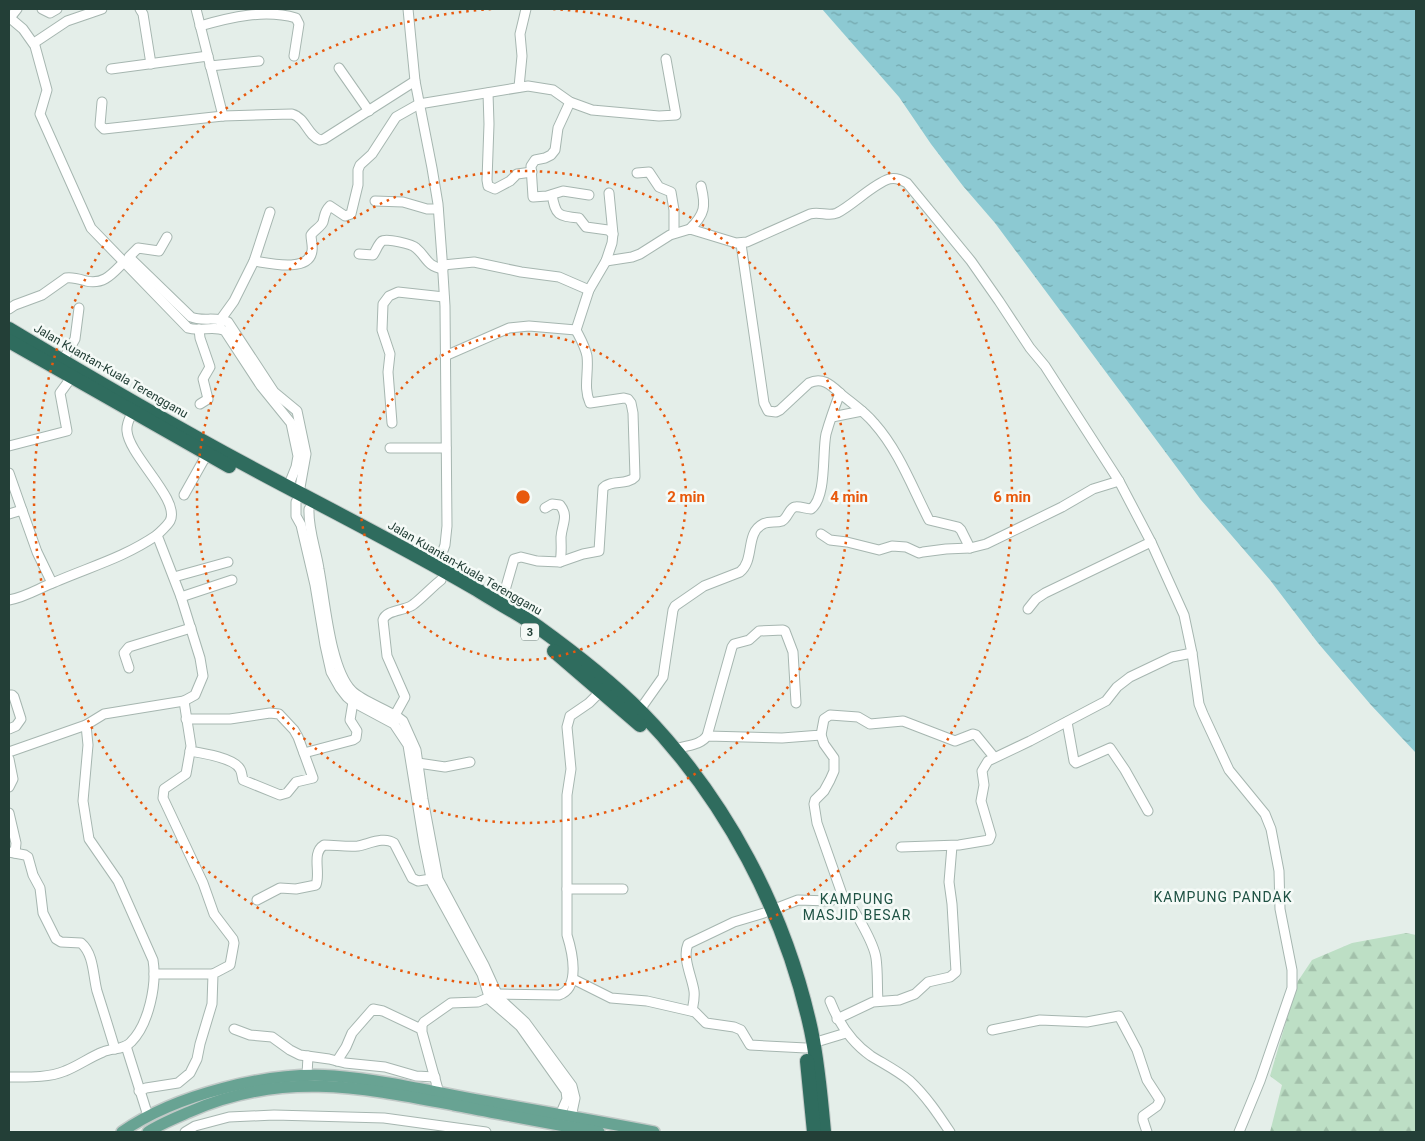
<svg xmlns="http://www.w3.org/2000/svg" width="1425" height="1141" font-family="Roboto,sans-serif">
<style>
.forest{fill:url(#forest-firs)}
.water{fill:url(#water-ripples)}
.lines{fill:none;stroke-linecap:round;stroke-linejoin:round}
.minor-casing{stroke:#a6b6b0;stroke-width:11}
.major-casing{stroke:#c1c9c7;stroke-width:14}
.highway-casing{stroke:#c1c9c7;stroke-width:16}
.minor{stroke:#fff;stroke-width:9}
.major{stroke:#68a393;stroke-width:11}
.highway{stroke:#2f6c5e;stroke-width:14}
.ring{fill:none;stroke:#e8590c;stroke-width:2.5;stroke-dasharray:2.5 5}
.labels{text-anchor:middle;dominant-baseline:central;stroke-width:5;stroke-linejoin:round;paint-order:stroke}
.shield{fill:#f5faf7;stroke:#627771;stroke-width:1}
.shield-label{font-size:11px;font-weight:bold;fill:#233f37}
.street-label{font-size:12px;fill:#233f37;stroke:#f5faf7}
.neighbourhood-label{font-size:14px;letter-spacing:1px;fill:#1f5244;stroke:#f5faf7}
.centre{fill:#e8590c;stroke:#f5faf7;stroke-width:2.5}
.ring-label{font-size:15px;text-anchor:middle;font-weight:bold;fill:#e8590c;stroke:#f5faf7;stroke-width:5;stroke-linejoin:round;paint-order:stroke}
</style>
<defs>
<pattern id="forest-firs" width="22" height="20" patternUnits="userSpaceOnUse" patternTransform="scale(1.25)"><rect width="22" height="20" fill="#bddfc5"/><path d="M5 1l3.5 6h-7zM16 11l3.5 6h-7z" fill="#a2c0aa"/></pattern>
<pattern id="water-ripples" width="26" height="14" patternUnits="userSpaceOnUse" patternTransform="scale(1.25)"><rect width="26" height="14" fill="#8cc9d2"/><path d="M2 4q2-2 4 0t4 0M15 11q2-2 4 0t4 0" fill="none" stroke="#72a5ab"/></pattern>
</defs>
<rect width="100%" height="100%" fill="#e4eee9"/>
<polygon class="forest" points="1406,933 1416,935 1416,1132 1270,1132 1282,1085 1270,1076 1298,981 1312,960 1352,943"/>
<polygon class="water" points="822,9 1416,9 1416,753 1371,705 1318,643 1270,580 1201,500 995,223 963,186 931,144 899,97"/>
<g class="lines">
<g class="minor-casing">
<g id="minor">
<polyline points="42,9 50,13 57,9"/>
<polyline points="140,9 143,14 151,64"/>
<polyline points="196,9 223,116"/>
<polyline points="408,9 415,81 432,168 438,204 442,258 445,306 447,526 445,545 437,567"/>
<path d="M10 18 23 29 35 46 47 90 40 114 91 228 188 328C200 332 214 325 225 331L261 386 291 423 298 456 296 467 288 487"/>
<polyline points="9,19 17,9"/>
<path d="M200 26C231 17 265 9 296 18L299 24 294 56"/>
<polyline points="34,43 67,21 102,9"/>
<polyline points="210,66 259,61"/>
<polyline points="339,68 369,111"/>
<polyline points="111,69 208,56"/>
<polyline points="519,87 522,56 520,34 526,9"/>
<polyline points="488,93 489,124 487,180 488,186 495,189 510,181 517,174 532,172"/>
<path d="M102 102 100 125 104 129 223 116 292 114C306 118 307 135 320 140L324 139 415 81"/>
<polyline points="570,102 558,128 555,150 551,155 545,158 535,160 531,166 533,197 547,196 563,191 589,195"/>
<polyline points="637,173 649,172 659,187 671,192 674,210 674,233"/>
<path d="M552 195C556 216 558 216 579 218L586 227 608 230 613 234"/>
<polyline points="375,201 403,202 427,209 438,209"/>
<path d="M690 229C705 214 706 206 701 186"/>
<path d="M167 237 159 251 138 248 129 257 191 317C202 322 216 316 228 322L274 392 297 411 306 454 299 493"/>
<path d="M741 244 764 403 768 411 776 412 780 410 809 383C823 376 832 386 842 395 853 404 865 412 874 423 899 451 912 487 929 520L958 527 961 530 970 548"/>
<path d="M359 254 373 255C376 251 378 244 382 241 386 238 412 244 416 248 427 257 426 266 443 269"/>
<path d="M254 261C268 263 309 273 312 251 313 246 311 240 311 235 314 230 321 227 323 222 325 215 324 212 330 206L345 216 351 214 358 185V170L360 165 372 154 396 117 419 104 528 86 553 90 570 102 592 110 659 116 676 115 666 59"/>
<path d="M606 261 632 257 640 254 670 235 690 229 736 243 747 242 810 214C820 211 828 217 837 213 853 205 873 184 889 179 896 177 902 180 907 183L971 261 999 301 1030 348 1045 366 1119 481 1151 542 1184 615 1192 653 1199 704 1203 714 1229 770 1265 814 1271 829 1279 871 1280 909 1292 970V988L1260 1081 1239 1132"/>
<polyline points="443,265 474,262 521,272 559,277 589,290"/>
<path d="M9 309 15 305 42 295 66 278C73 277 79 279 86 281 104 285 112 274 124 262"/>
<polyline points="221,323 221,319 234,301 254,261 270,212"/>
<polyline points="199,329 200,338 210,367 203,379 208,399 200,404"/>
<polyline points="445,356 509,328 529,326 576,330 589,290 606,261 612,243 613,234 609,193"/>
<polyline points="63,360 75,339 79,308"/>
<path d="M132 413C130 418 126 424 127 431 129 456 181 500 170 521 167 526 161 531 157 535L181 597 200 658 203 676 195 695 184 701 191 746 186 774 164 789 163 798 203 883 214 914 233 939 234 943 230 965 213 974 212 1004 200 1044 197 1059 190 1073 178 1083 146 1088 139 1091"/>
<polyline points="832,417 862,411"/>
<polyline points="392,423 388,372 390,354 382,330 383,304 389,296 398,292 444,297"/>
<polyline points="9,446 67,431 60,393 71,378"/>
<polyline points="390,448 446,448"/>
<polyline points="9,473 22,510"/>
<polyline points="184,495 207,454"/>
<polyline points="296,502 296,516 301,525 315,585 325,645 331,672 340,688 347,697 353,702 394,724 408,745 424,844 432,883 482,974 490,1000 520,1026 566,1091 567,1099 560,1115"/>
<path d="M545 508 552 504 560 505C569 516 562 524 561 537 561 546 562 553 560 562"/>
<path d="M309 509C308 529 316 549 319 569 325 600 330 669 352 691 362 701 386 709 399 718L403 721 416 750 423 799 438 879 484 965 499 998 525 1022 572 1086 575 1098 571 1117"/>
<polyline points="9,514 22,510 37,552 52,583"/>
<polyline points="821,534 830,540 847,542 879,550 892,546 906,547 919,553 923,552 946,549 970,548 986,544 1062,507 1093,489 1119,481"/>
<polyline points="174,577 228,562"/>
<polyline points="181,597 232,580"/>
<path d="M9 600C26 597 39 588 55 582 92 566 123 558 157 535"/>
<path d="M501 604 514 559 521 557 537 561 560 562 583 554 599 551 603 488C611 479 627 486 635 477L633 413 631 403 628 399 624 398 590 403C583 388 589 372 587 356 585 346 580 338 576 330"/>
<polyline points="1028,609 1036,599 1045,593 1151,542"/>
<polyline points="129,668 124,653 129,647 191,628"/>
<polyline points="9,695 12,695 14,697 21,719 16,726 9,729"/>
<path d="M639 711 663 677 673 610 675 606 704 586 740 572C755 560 745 533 763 524 769 521 776 523 782 521 788 518 789 508 795 507 799 506 807 509 811 509 827 497 822 453 826 434 830 420 835 406 840 393"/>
<path d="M395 715 405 697 387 656 383 620C386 610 402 611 411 606 417 603 434 585 441 580"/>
<path d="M186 719H230L270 713 279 714 294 730 298 737 313 778 296 782 287 793 280 795 243 780C242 777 242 772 240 769 234 758 202 753 190 751"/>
<polyline points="1067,722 1074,761 1076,763 1110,748 1125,770 1148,811"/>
<path d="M821 735 824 744 834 758V771L830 780 824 791 815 800 814 804 817 823 843 897C854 907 874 944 876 958 878 972 877 987 878 1001"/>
<polyline points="707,736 732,647 734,644 749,640 759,631 783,630 785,631 793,652 796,703"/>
<path d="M674 750C685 745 700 746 707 736L782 738 821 735 824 719 830 715 858 717 870 724 903 721 955 741 973 734 976 735 994 757"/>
<polyline points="9,752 86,725 104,714 184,701"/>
<polyline points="304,753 353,740 356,738 357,731 350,720 353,702"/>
<polyline points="9,759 13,779 9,787"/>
<polyline points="418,763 445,767 470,762"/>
<polyline points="9,813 16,843 15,853"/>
<polyline points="901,847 959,845 989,840 991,835 981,801 984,785 982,771 988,761 1030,741 1106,701 1117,687 1130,677 1172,657 1192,653"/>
<path d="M9 852 25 855 28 857 33 875 40 888 43 913 56 939 61 942 81 943C94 954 93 976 97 991 103 1010 109 1029 115 1049"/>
<polyline points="567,889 623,889"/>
<path d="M257 900 280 888 296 889 316 885C321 872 311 853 324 845 335 845 347 847 358 846 369 844 384 836 394 843L412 878 418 881 431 879"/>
<polyline points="772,910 798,900 829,901 843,897"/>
<polyline points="154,974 213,974"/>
<polyline points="573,979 611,998 647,1001 695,1012 706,1023 734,1027 741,1030 750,1045 806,1048"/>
<path d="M830 1001C839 1024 851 1042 871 1056 884 1064 898 1071 910 1081 926 1096 938 1114 950 1132"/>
<path d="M692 1011C693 1005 695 998 694 991 692 977 682 958 688 944L734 922 764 913"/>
<polyline points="837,1019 873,1002 899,1000 915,994 928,982 950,977 956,972 952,904 949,882 952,846"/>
<polyline points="234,1029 250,1035 272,1037 290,1050 300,1055 329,1059 345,1063 385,1067 416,1076 435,1077"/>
<polyline points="992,1030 1040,1020 1087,1022 1119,1016 1137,1050 1147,1080 1160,1100 1157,1106 1143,1116 1143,1120 1147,1132"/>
<polyline points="813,1043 846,1033"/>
<polyline points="126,1046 148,1116"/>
<polyline points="337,1061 346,1047 352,1033 373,1009 383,1011 421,1029"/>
<polyline points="307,1075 308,1056"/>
<path d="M9 1077C27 1077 48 1078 65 1071 78 1066 90 1057 103 1052 112 1048 124 1050 131 1042 149 1024 157 984 153 960L118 881 89 839 83 801 88 745 86 725"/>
<path d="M439 1093 422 1032V1025L424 1022 451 1003 478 1002 497 994 559 995C581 988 572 951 567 935V795L571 769 567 727 570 716 589 703 601 691"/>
<polyline points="185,1132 195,1126 229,1117 274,1115 384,1118 486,1132"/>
</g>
</g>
<g class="major-casing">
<g id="major">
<path d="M122 1132C175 1095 268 1071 334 1076 384 1080 434 1092 483 1101 540 1111 597 1121 654 1132"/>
<path d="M148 1132C160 1124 175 1118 189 1112 281 1071 360 1087 454 1105 502 1114 551 1124 599 1132"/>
</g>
</g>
<g class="highway-casing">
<g id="highway">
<path d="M9 329C97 382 187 434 278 482 344 517 411 551 476 589 496 602 518 613 538 627 574 653 610 681 641 712 726 799 785 911 811 1030 818 1063 821 1098 824 1132"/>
<polyline points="9,341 229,466"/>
<polyline points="554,651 640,725"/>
<polyline points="807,1061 814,1132"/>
</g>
</g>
<use href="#minor" class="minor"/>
<use href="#major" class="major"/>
<use href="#highway" class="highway"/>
</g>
<g class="ring">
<circle cx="523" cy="497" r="163"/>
<circle cx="523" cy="497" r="326"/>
<path d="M553 9A489 489 0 1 1 493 9"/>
</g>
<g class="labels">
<rect class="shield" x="521" y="623.5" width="18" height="17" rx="4"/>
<g class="shield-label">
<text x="530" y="632">3</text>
</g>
<g class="street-label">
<text transform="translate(111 371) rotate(30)">Jalan Kuantan-Kuala Terengganu</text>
<text transform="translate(465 568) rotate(30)">Jalan Kuantan-Kuala Terengganu</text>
</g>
<g class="neighbourhood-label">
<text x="1223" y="897">KAMPUNG PANDAK</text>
<text x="857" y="899">KAMPUNG<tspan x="857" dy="16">MASJID BESAR</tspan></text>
</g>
</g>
<circle cx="523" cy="497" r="8" class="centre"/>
<g class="ring-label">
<text x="686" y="502">2 min</text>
<text x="849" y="502">4 min</text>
<text x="1012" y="502">6 min</text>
</g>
<rect width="1425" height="1141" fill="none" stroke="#233f37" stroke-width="20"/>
</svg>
